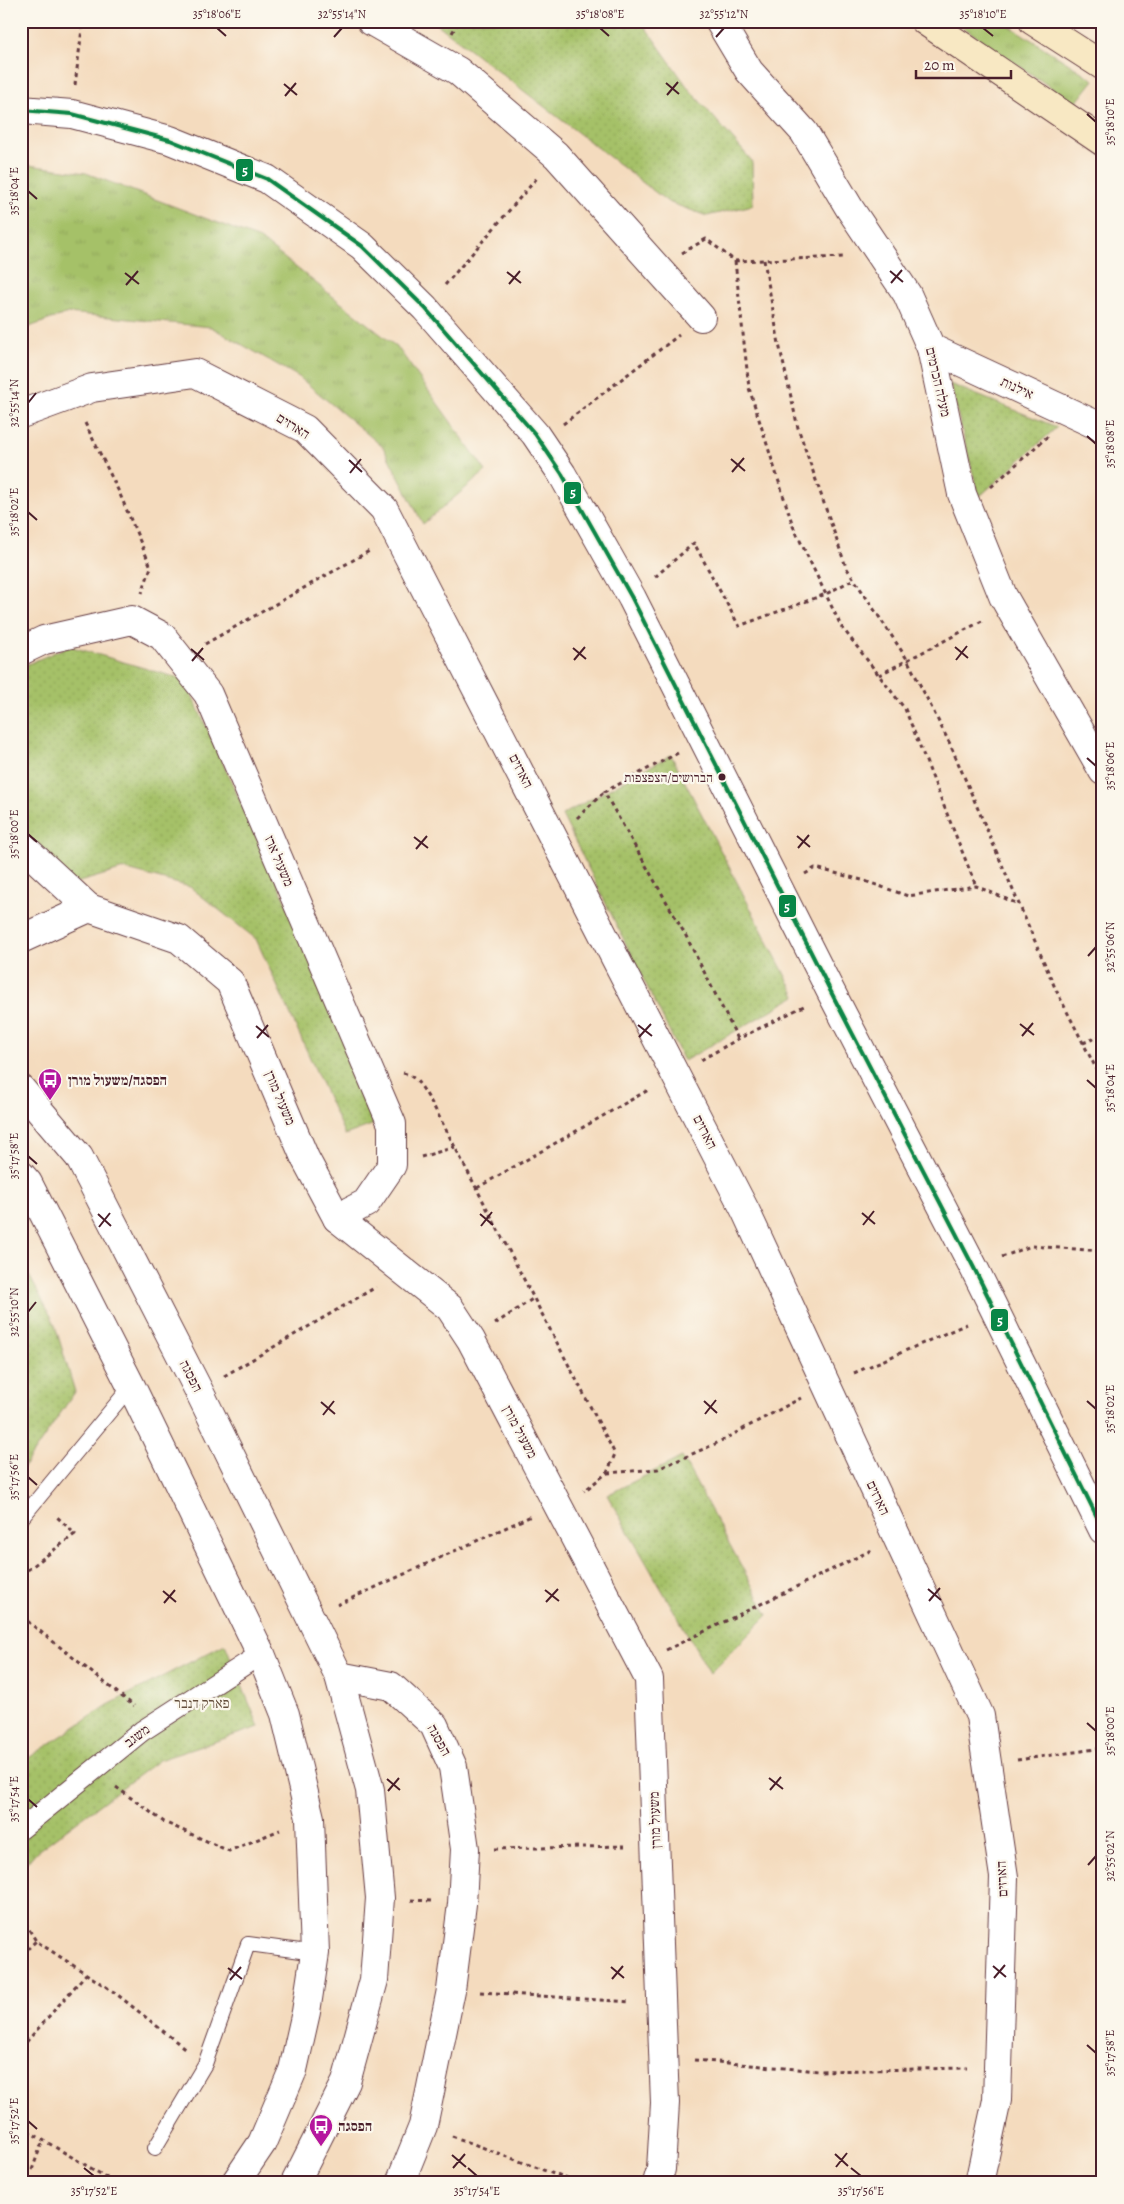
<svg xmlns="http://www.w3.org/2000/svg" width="1124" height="2204" font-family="Alegreya,'Frank Ruhl Libre',serif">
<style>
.grass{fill:url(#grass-tufts);stroke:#78704a}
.park{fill:url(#park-dots);stroke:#78704a}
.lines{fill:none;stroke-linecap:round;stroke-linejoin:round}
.service-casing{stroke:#643b41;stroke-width:16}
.pedestrian-casing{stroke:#643b41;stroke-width:22}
.minor-casing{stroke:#643b41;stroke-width:30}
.tertiary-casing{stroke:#643b41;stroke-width:30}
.secondary-casing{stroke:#643b41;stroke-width:30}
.path{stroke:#643b41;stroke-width:3;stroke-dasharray:4 4;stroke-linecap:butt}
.service{stroke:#fff;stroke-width:14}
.pedestrian{stroke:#fff;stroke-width:20}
.minor{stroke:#fff;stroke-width:28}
.tertiary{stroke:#fff;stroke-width:28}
.secondary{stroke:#f8e8c3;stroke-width:28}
.bus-1-casing{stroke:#fbf7ec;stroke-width:8}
.bus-1{stroke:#088647;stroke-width:4}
.ticks{fill:none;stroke:#4a1f2b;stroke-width:2}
.bus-dot{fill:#4a1f2b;stroke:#fbf7ec;stroke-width:2}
.labels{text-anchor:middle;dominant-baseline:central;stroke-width:4.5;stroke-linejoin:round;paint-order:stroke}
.bus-label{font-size:13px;fill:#4a1f2b;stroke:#fbf7ec;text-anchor:end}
.street-label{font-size:14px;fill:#4a1f2b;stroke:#fbf7ec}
.poi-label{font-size:14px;font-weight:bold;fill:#4a1f2b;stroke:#fbf7ec;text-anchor:start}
.park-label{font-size:14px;fill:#65503d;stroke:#fbf7ec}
.line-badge{stroke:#fbf7ec;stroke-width:2}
.badge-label{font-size:14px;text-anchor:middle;font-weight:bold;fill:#fff}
.neatline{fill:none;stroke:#4a1f2b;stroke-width:2}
.ticks-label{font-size:12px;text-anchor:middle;fill:#4a1f2b}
</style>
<defs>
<pattern id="grass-tufts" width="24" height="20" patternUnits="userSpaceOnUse" patternTransform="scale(1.25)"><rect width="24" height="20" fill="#a5c168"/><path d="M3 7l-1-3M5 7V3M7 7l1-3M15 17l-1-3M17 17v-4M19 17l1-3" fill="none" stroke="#90a55a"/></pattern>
<pattern id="park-dots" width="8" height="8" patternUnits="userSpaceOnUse" patternTransform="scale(1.25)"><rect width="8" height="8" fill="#a5c168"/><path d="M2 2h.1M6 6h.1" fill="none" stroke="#90a55a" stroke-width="1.8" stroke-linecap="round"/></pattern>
</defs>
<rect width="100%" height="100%" fill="#fbf7ec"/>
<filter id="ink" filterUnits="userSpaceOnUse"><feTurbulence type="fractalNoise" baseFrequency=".02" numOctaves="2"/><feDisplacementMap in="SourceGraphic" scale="10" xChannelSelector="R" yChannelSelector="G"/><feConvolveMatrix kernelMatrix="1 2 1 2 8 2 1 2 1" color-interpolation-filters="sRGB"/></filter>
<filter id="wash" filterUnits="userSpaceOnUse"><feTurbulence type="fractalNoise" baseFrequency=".0096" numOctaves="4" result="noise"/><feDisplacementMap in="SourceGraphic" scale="20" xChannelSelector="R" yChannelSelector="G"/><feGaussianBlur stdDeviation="1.12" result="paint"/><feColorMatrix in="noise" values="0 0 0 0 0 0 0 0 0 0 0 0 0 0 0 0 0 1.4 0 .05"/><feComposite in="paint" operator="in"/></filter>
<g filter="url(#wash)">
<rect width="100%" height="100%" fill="#f4dbbe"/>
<g class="grass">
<polygon points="954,21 1002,21 1094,80 1075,104"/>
<polygon points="21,164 86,173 260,239 398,348 486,471 423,524 383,447 299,377 211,327 68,313 21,330"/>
</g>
<g class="park">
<polygon points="433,21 641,21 689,89 752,161 753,205 707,216 668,202"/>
<polygon points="950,384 1057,427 979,497"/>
<polygon points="69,646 185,680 385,1120 345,1135 256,939 190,887 124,869 55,889 21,830 21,667"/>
<polygon points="671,755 796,996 684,1061 562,815"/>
<polygon points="21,1260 54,1322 75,1392 21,1471"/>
<polygon points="682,1457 768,1615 710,1673 607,1495"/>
<polygon points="225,1644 259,1727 159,1760 36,1852 21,1870 21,1763 108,1705"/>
</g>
</g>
<g filter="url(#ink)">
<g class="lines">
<g class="service-casing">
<g id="service">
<polyline points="21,1519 131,1386"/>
<polyline points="155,2148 205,2064 248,1944 315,1953"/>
</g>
</g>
<g class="pedestrian-casing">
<polyline id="pedestrian" points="21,1829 142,1731 261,1654"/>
</g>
<g class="minor-casing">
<g id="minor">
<polyline points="371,21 458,71 556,155 701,317"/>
<polyline points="719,21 749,71 804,132 850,209 907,294 931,348 962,494 1003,596 1103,771"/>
<polyline points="21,110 72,114 170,140 267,179 362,246 425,308 535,434 562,474 632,598 831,992 974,1268 1103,1530"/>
<polyline points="931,348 1103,428"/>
<polyline points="21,414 92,388 195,373 305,429 384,509 746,1212 980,1716 1004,1877 997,2100 979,2183"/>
<polyline points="21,651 44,640 132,620 162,636 208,694 392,1124 392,1165 366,1203 337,1218"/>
<polyline points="21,845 89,908"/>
<polyline points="21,939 89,908 179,939 230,982 305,1158 337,1218 450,1308 471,1340 649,1679 665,2103 661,2169 657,2183"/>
<polyline points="339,1676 391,1686 434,1725 453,1767 465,1849 462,1904 451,1990 423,2126 400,2183"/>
</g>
</g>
<g class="tertiary-casing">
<g id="tertiary">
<polyline points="21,1089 79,1157 199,1391 339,1676 370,1790 380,1898 374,1980 346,2082 295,2183"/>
<polyline points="21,1175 28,1183 131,1386 261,1654 285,1714 310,1818 315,1953 306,2012 293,2070 262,2143 235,2183"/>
</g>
</g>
<g class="secondary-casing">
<g id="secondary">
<polyline points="925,21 1103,142"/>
<polyline points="1033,21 1103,66"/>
</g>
</g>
<g class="path">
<polyline points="452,33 459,21"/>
<polyline points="75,85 83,21"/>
<polyline points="682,253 706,239 735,261 846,257"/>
<polyline points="764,260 779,344 798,428 846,567 907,659 950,744 1056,990 1103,1082"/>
<polyline points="735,261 749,388 793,526 841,626 905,709 976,886"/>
<polyline points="445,285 537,178"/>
<polyline points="85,423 119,492 151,567 142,593"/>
<polyline points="563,424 679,335"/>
<polyline points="991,487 1048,436"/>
<polyline points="655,577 694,543 739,626 826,594 854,579"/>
<polyline points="205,644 371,550"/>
<polyline points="879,675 982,621"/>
<polyline points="678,753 604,792 686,936 738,1039"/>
<polyline points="577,818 604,792"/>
<polyline points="805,874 815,868 862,880 908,896 976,886 1018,904"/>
<polyline points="1083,1043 1103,1035"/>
<polyline points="701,1060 738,1039 804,1006"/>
<path d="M403 1073C418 1076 425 1093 433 1105L615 1454 607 1473 584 1491"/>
<polyline points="421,1157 455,1147"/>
<polyline points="477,1188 650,1089"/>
<polyline points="1002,1257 1031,1246 1103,1251"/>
<polyline points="495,1324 534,1298"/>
<polyline points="854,1373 967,1324"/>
<polyline points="224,1376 376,1287"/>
<polyline points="607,1473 658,1469 715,1444 801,1398"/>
<polyline points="21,1575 75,1534 55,1515"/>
<polyline points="337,1605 531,1516"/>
<polyline points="21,1616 134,1706"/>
<polyline points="666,1650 872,1550"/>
<polyline points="1017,1760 1103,1748"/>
<polyline points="116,1787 164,1822 229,1851 280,1830"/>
<polyline points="494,1849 625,1846"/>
<polyline points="411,1900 432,1901"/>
<polyline points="21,1916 36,1941 114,1992 187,2050"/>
<polyline points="21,1955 36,1941"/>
<polyline points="480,1992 631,2002"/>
<polyline points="21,2048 86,1974"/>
<polyline points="694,2060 819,2071 967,2068"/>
<polyline points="21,2127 116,2183"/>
<polyline points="452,2136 578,2183"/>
<polyline points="32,2170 43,2140"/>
</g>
<use href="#service" class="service"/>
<use href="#pedestrian" class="pedestrian"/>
<use href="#minor" class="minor"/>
<use href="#tertiary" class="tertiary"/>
<use href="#secondary" class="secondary"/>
<g class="bus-1-casing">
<polyline id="bus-1" points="21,110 72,114 170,140 267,179 362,246 425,308 535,434 562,474 632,598 831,992 974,1268 1103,1529"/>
</g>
<use href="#bus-1" class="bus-1"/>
</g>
</g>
<path class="ticks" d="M217 28 226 36M600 28 609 36M983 28 993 36M334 37 342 28M716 37 724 28M666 83 679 94M284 84 297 95M667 95 678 82M285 96 296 83M1087 114 1096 122M28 191 37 199M890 271 903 282M507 272 521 283M125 273 139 284M891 283 902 270M509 284 520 271M126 285 138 271M28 403 36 393M1087 436 1096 444M731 459 745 471M349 460 362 472M732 472 744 458M350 473 361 459M28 512 37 520M955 647 968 658M573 648 586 659M191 649 204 660M574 660 585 647M956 660 967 646M192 661 203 648M1087 758 1096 766M28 834 37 842M797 836 810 847M414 837 428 848M798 848 809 835M416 849 427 836M1088 956 1096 947M1020 1024 1034 1035M638 1025 652 1036M256 1026 269 1037M1022 1036 1033 1023M639 1037 651 1024M257 1038 268 1025M1087 1080 1096 1088M28 1156 37 1164M862 1213 875 1224M98 1214 111 1226M480 1214 493 1225M863 1225 874 1211M481 1226 492 1212M99 1227 110 1213M28 1312 36 1302M704 1401 717 1413M1087 1401 1096 1409M321 1402 335 1414M705 1414 716 1400M323 1415 334 1401M28 1477 37 1485M928 1589 941 1600M545 1590 559 1601M163 1591 176 1602M929 1601 940 1588M546 1602 558 1589M164 1603 175 1590M1087 1723 1096 1731M769 1778 783 1789M387 1779 400 1790M770 1790 781 1777M388 1791 399 1778M28 1799 37 1807M1088 1865 1096 1856M993 1966 1006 1977M611 1967 624 1978M228 1968 242 1979M994 1978 1005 1965M612 1979 623 1966M230 1980 241 1967M1087 2045 1096 2053M28 2121 37 2129M835 2154 848 2166M452 2155 466 2167M836 2167 847 2153M84 2168 94 2176M453 2168 465 2154M468 2168 477 2176M851 2168 861 2176"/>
<defs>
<g id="bus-pin" transform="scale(1.25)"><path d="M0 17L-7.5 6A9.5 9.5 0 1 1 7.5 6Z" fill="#b5179e" stroke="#fbf7ec"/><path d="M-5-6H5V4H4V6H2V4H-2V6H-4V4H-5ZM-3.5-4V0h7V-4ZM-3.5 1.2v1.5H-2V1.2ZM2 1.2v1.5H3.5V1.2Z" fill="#fff"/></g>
</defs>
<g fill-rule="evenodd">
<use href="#bus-pin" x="50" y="1080"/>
<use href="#bus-pin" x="321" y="2126"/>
</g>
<circle class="bus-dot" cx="722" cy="777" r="4.5"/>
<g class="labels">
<g class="bus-label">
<text x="713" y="777">הברושים/הצפצפות</text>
</g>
<g class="street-label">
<text transform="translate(938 382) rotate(77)">מעלה הכרמים</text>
<text transform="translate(1017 388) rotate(25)">אילנות</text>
<text transform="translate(293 426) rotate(32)">הארזים</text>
<text transform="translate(521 771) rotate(63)">הארזים</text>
<text transform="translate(279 861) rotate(67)">משעול ארז</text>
<text transform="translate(280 1098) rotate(67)">משעול מורן</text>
<text transform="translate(705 1132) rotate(63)">הארזים</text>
<text transform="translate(191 1376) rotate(63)">הפסגה</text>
<text transform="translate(520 1432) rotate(62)">משעול מורן</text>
<text transform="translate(878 1498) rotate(65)">הארזים</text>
<text transform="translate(137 1736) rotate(-37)">משגב</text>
<text transform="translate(439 1740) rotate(61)">הפסגה</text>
<text transform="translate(655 1820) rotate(-92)">משעול מורן</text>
<text transform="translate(1002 1879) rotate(-93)">הארזים</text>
</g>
<g class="poi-label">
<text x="68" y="1080">הפסגה/משעול מורן</text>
<text x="338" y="2126">הפסגה</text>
</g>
<g class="park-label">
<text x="202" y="1703">פארק דנבר</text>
</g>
</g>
<g class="line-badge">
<rect x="235" y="158" width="19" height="24" rx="5" fill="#088647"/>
<rect x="563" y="481" width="19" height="24" rx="5" fill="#088647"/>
<rect x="778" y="894" width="19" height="24" rx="5" fill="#088647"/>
<rect x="990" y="1308" width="19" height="24" rx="5" fill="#088647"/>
</g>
<g class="badge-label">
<text x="245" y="175">5</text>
<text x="573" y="497">5</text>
<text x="787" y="911">5</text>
<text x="1000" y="1325">5</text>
</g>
<rect width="1124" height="2204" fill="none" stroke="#fbf7ec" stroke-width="55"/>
<path d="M916 70v8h95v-8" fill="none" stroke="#4a1f2b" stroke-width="2.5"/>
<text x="924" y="70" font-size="15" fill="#4a1f2b" stroke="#fbf7ec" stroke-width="4" paint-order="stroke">20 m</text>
<rect x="28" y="28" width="1068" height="2148" class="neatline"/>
<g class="ticks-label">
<text x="217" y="18">35°18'06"E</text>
<text x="342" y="18">32°55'14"N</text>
<text x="600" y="18">35°18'08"E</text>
<text x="724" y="18">32°55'12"N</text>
<text x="983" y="18">35°18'10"E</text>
<text transform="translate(1110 122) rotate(-90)" y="4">35°18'10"E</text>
<text transform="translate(14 191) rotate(-90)" y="4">35°18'04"E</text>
<text transform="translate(14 403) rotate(-90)" y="4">32°55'14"N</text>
<text transform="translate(1110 444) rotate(-90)" y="4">35°18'08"E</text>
<text transform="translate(14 512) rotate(-90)" y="4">35°18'02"E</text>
<text transform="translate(1110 766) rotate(-90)" y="4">35°18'06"E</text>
<text transform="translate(14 834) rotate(-90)" y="4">35°18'00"E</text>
<text transform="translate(1110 947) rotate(-90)" y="4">32°55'06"N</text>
<text transform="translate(1110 1088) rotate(-90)" y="4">35°18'04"E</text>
<text transform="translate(14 1156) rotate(-90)" y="4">35°17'58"E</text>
<text transform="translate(14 1312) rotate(-90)" y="4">32°55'10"N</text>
<text transform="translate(1110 1409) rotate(-90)" y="4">35°18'02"E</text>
<text transform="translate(14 1477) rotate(-90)" y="4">35°17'56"E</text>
<text transform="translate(1110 1731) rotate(-90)" y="4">35°18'00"E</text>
<text transform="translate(14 1799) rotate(-90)" y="4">35°17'54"E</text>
<text transform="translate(1110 1856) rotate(-90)" y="4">32°55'02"N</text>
<text transform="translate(1110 2053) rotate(-90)" y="4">35°17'58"E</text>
<text transform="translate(14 2121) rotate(-90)" y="4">35°17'52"E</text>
<text x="94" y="2195">35°17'52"E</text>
<text x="477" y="2195">35°17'54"E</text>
<text x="861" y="2195">35°17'56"E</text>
</g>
</svg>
